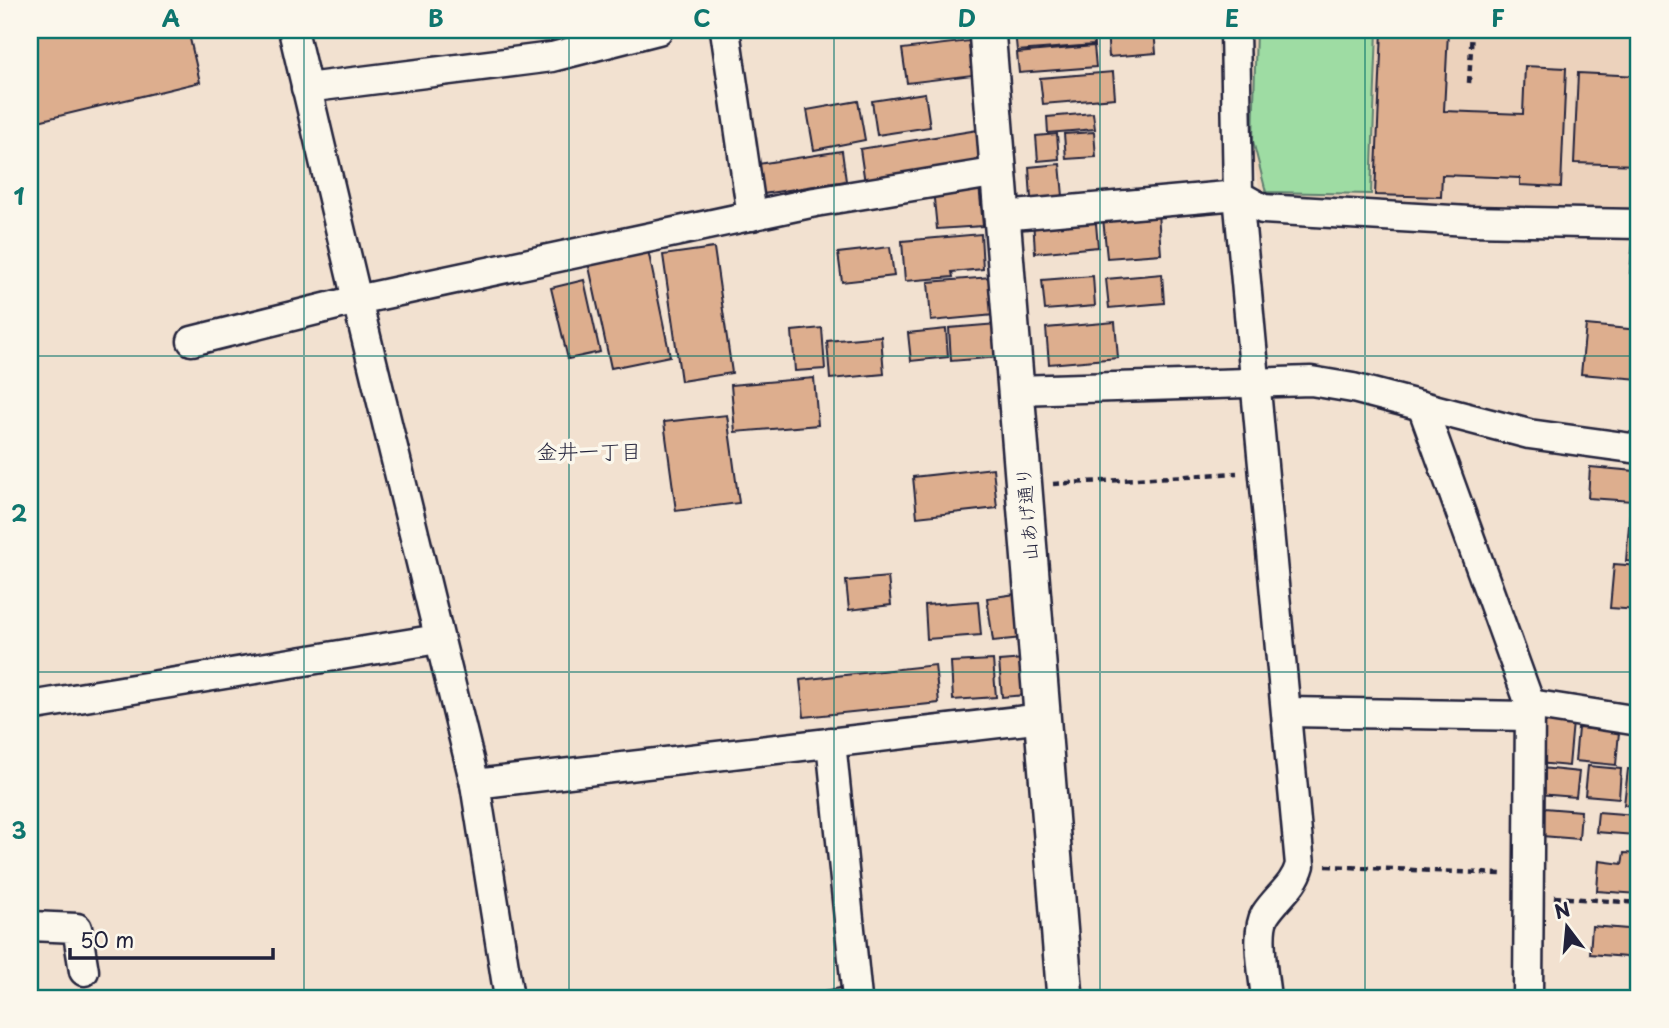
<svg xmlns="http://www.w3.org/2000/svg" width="1669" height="1028" font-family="'Playpen Sans','Klee One',sans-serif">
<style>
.built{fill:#ecd2bc}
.green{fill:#9edca3;stroke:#607f6f;stroke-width:2}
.building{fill:#ddae8e;stroke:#22223b;stroke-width:2}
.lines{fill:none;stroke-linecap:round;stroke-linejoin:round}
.minor-casing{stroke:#22223b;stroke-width:33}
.major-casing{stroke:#22223b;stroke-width:40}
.path{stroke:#22223b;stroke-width:4.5;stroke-dasharray:7 5;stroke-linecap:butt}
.minor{stroke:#fbf7ec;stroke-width:28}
.major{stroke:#fbf7ec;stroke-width:35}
.grid{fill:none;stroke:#0f766e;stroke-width:2;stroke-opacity:0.55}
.labels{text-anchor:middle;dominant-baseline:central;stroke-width:7;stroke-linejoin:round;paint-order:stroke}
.street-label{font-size:19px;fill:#22223b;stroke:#fbf7ec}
.neighbourhood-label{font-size:21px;fill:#22223b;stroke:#fbf7ec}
.neatline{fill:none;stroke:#0f766e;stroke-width:2.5}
.grid-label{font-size:23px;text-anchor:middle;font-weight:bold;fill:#0f766e}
</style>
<rect width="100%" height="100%" fill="#f2e1d0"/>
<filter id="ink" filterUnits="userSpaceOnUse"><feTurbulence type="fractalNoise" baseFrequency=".0143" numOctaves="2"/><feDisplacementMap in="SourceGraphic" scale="14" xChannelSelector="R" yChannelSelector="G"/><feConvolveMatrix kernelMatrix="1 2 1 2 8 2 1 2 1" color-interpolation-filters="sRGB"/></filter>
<g filter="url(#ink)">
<polygon class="built" points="1250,30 1639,30 1639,215 1262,198 1249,146"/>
<polygon class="green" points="1256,30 1377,30 1371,194 1266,192 1253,141"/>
<g class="building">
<polygon points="30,30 188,30 200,82 30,123"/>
<polygon points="869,30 942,30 942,36 898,40 897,31 870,33"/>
<polygon points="1093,30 1094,45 1017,51 1015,31"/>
<polygon points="1107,30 1154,30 1156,53 1109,57"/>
<polygon points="1382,30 1448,32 1444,111 1523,114 1525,66 1566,68 1561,187 1520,185 1520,178 1442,175 1441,197 1375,195"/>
<polygon points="969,41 973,75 907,83 902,49"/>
<polygon points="1094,46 1096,67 1019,73 1017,53"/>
<polygon points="1113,72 1115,98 1043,104 1040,78"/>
<polygon points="1578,73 1639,76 1639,165 1574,163"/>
<polygon points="925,93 930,127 877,135 872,101"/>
<polygon points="858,101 865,140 814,150 807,110"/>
<polygon points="1093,113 1095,129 1048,133 1047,117"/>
<polygon points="978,130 983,164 865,183 860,149"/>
<polygon points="1094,132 1096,157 1066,159 1064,134"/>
<polygon points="1057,134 1059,159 1038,161 1036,136"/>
<polygon points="842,151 846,181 763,194 758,164"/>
<polygon points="1060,164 1063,196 1031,199 1029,167"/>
<polygon points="979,185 983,226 937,229 933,189"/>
<polygon points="1095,212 1098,247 1035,253 1033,218"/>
<polygon points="1158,213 1161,254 1107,258 1103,218"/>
<polygon points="981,234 983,269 952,272 953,277 905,281 902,241"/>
<polygon points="1633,241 1639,241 1639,274 1630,273"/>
<polygon points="890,247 894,276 842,282 838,253"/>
<polygon points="714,248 732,373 681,381 663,255"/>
<polygon points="648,250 670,356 611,368 588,262"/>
<polygon points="1162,274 1164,303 1109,308 1106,279"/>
<polygon points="1093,276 1095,306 1045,310 1042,280"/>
<polygon points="991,277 994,315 931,321 928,282"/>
<polygon points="584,280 600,352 568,359 551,288"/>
<polygon points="1115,322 1118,358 1049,364 1046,328"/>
<polygon points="997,324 1000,357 951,361 949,328"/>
<polygon points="1586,325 1639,330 1639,379 1581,374"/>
<polygon points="822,328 825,369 795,371 792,331"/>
<polygon points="946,329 948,357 911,361 908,333"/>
<polygon points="881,336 884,374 830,379 827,341"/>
<polygon points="814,378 818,425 735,432 731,385"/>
<polygon points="727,415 739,503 676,511 664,422"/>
<polygon points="1590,467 1635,471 1633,501 1588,498"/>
<polygon points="993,468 997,508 917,517 913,477"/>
<polygon points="1630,513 1639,514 1639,562 1626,561"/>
<polygon points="1614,564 1639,566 1639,610 1610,608"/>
<polygon points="888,577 891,605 849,610 846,581"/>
<polygon points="1016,594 1022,638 993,641 987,598"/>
<polygon points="978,601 981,635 927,639 925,605"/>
<polygon points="1024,659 1026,695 1002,697 999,661"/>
<polygon points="993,660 996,697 953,700 951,662"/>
<polygon points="935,665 939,703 804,717 800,680"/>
<polygon points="1542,719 1573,722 1569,766 1538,763"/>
<polygon points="1578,728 1619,732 1616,765 1575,761"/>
<polygon points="1588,766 1621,769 1619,798 1585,795"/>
<polygon points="1541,768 1579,772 1576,797 1538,794"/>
<polygon points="1628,769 1639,770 1639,807 1624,805"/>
<polygon points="1544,808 1581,811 1579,839 1542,836"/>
<polygon points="1598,812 1636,815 1635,835 1596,832"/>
<polygon points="1636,815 1639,815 1639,845 1634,844"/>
<polygon points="1624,853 1639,854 1639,894 1597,891 1599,861 1622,864"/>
<polygon points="1592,926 1639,930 1639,958 1590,954"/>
<polygon points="840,988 841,998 789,998"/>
<polygon points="1595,994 1639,997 1639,998 1595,998"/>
</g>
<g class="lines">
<g class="minor-casing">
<g id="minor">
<polyline points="725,30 752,216"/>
<polyline points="1235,30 1238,195 1263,209 1469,221 1639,224"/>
<polyline points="306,88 552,57 658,30"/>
<path d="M1002 216 1238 195 1300 865C1294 887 1277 896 1265 915 1255 932 1264 978 1266 998"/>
<polyline points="192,341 357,300 293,30"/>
<polyline points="1016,390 1311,381 1353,388 1529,434 1639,449"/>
<polyline points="1422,406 1530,704 1528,998"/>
<polyline points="1530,704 1639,721"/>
<polyline points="30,706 438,639"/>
<polyline points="1288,712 1530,716"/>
<polyline points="831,742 857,998"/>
<polyline points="475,784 1043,718"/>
<polyline points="30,926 77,928 84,971"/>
<polyline points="509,998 475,784 357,300 815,202 999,172"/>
</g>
</g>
<g class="major-casing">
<polyline id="major" points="987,30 1065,998"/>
</g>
<g class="path">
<polyline points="1469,83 1472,30"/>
<polyline points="1053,484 1237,473"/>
<polyline points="1326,866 1502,874"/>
<polyline points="1554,897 1639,903"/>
</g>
<use href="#minor" class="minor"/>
<use href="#major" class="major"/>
</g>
</g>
<path class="grid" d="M304 30V998M569 30V998M834 30V998M1100 30V998M1365 30V998M30 356H1639M30 672H1639"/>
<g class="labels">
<g class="street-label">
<text transform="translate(1026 514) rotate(-95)">山あげ通り</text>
</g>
<g class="neighbourhood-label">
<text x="589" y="450">金井一丁目</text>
</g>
</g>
<rect width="1669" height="1028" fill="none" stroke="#fbf7ec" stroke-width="77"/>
<g transform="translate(1567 927) rotate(344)" stroke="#fbf7ec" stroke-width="5" paint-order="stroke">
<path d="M0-5L12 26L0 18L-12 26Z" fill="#22223b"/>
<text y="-10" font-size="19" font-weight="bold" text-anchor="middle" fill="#22223b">N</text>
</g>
<path d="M70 948v10h203v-10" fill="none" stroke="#22223b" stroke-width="3.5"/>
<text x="80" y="948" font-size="21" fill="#22223b" stroke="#fbf7ec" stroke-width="5" paint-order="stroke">50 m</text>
<rect x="38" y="38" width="1592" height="952" class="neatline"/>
<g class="grid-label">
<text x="171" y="27">A</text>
<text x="436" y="27">B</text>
<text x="702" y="27">C</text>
<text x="967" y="27">D</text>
<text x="1232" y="27">E</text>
<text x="1498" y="27">F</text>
<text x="19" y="205">1</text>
<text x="19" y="522">2</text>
<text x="19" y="839">3</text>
</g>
</svg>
